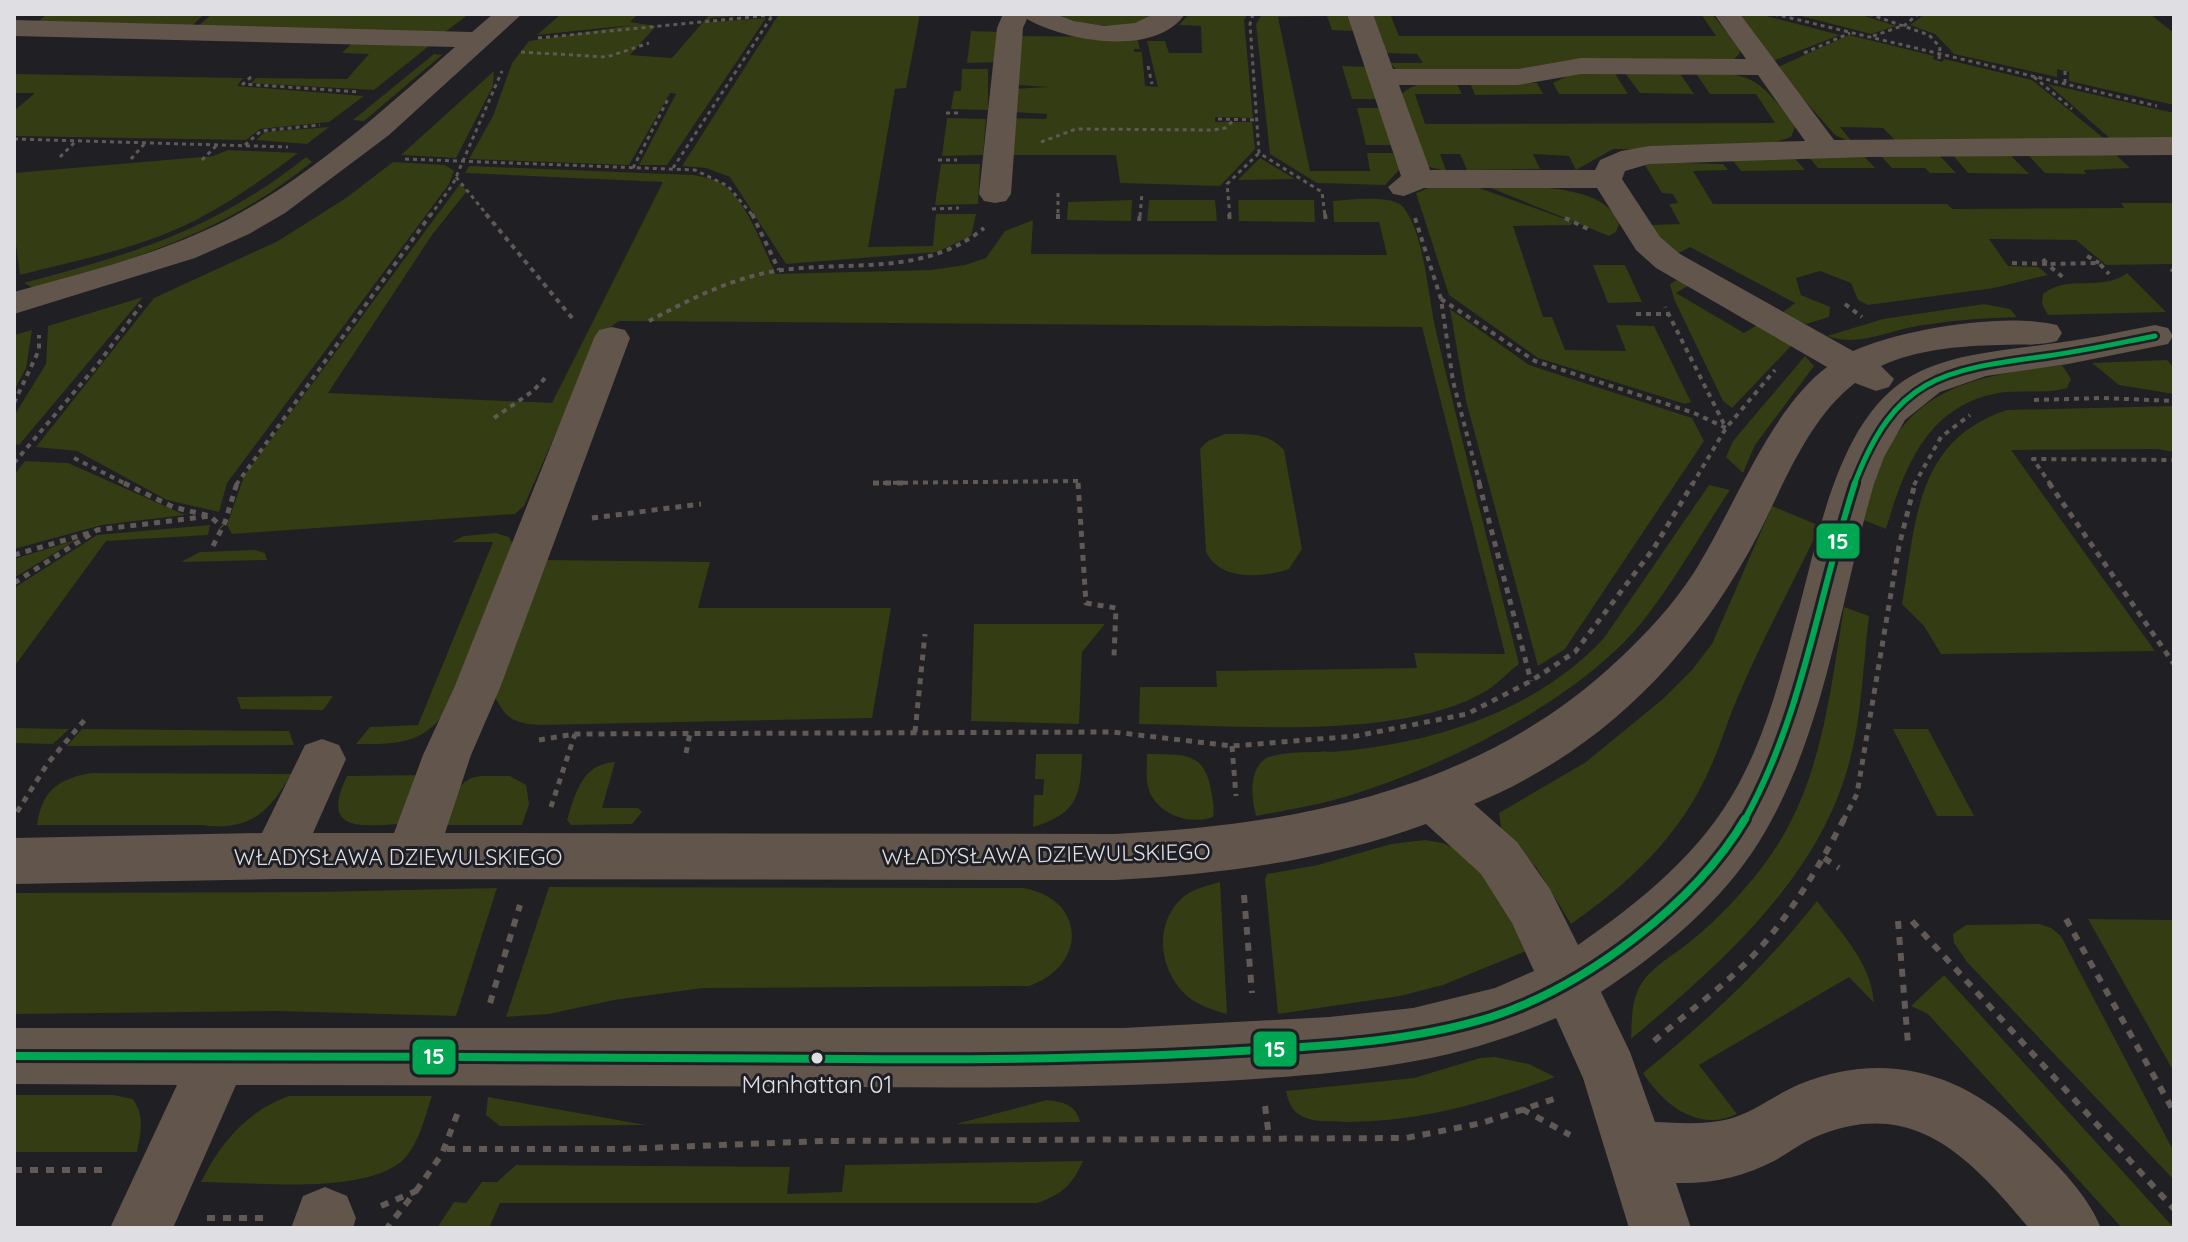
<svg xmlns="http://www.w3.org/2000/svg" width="2188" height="1242" font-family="Quicksand,sans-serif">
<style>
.green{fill:#333c12}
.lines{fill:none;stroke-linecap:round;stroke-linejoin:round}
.path-far3{stroke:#605955;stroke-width:3;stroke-dasharray:4 4;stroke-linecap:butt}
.path-far2{stroke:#605955;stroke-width:4;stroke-dasharray:5 5;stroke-linecap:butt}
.path-far1{stroke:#605955;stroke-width:5;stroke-dasharray:6 6;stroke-linecap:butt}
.path{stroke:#605955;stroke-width:6;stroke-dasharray:8 8;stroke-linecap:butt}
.minor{fill:#61554c;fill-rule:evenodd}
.bus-1-far2-casing{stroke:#1e1e25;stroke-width:10}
.bus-1-far1-casing{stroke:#1e1e25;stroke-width:12}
.bus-1-casing{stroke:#1e1e25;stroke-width:14}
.bus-1-far2{stroke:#00a651;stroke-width:5}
.bus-1-far1{stroke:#00a651;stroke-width:6}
.bus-1{stroke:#00a651;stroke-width:8}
.bus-dot{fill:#dedee3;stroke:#1e1e25;stroke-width:3}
.labels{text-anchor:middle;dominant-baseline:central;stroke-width:6;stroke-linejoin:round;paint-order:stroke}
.street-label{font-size:22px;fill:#dedee3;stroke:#1e1e25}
.near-bus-label{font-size:24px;fill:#dedee3;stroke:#1e1e25}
.line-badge{stroke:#1e1e25;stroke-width:3}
.badge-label{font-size:22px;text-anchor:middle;font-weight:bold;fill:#fff}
</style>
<rect width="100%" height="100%" fill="#1f1f24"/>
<g class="green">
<polygon points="47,14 204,14 192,26 33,26"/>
<polygon points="212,14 469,14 444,33 198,26"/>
<polygon points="561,14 638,14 630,22 656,26 630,55 672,58 710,14 764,14 711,18 709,22 766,18 667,165 639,165 676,94 670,93 629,165 469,159 493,116 512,63 529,41 632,25 537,35"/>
<polygon points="779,14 920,14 906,88 895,89 868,247 933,246 936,214 976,214 971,236 937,252 786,264 730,177 706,168 682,166"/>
<path d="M1054 14H1162C1124 31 1093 29 1054 14Z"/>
<polygon points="1189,14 1248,14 1244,20 1253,118 1215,117 1215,122 1252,122 1255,149 1220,186 1120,183 1116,155 1010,155 1009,118 1046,119 1047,114 1012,112 1010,89 1049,87 1017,85 1020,36 1137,37 1140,49 1134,49 1134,52 1142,52 1145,86 1158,87 1147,41 1165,41 1169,53 1202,53 1201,26 1179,25"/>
<polygon points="1262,14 1346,14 1356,31 1332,30 1327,16 1278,17 1310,171 1370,171 1367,153 1393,153 1399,170 1385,185 1317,183 1270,154 1256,24"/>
<polygon points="1371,14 1390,14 1399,36 1716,36 1701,14 1712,14 1739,47 1740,53 1733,60 1510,71 1397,70 1390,63 1423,63 1417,54 1385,53"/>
<polygon points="1738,14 1759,14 1840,35 1773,61"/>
<polygon points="1793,14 1859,14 1896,26 1871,34"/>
<polygon points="1925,14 2150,14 2174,33 2174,105 2069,81 2069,72 2057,69 2057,77 1954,54 1935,34 1910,25"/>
<polygon points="971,31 1002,32 997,62 967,63"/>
<polygon points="1849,35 1934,56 1933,59 1942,62 1944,59 2032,80 2106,140 1897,142 1883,128 1840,127 1853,143 1835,135 1776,68"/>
<polygon points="352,43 429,46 374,90 251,83 256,78 347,79 369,54 342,53"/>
<polygon points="434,54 442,55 364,121 353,120"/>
<polygon points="1342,66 1369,67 1381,99 1352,99"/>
<polygon points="962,69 988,69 988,110 951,109 954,91 961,91"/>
<polygon points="494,71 493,86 456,158 401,155"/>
<polygon points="1575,72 1614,72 1628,94 1559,94 1553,83"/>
<polygon points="1624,72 1679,72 1694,94 1640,93"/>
<path d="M1695 72C1753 74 1756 76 1792 121L1795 127 1791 137 1776 142 1725 149H1613L1576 170 1569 156 1533 154 1540 169 1467 170 1460 154H1440L1446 171 1425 166 1401 94C1417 80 1436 82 1456 82L1462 94H1415L1425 124 1775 123 1756 94H1710Z"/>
<polygon points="14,74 243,78 237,86 364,96 329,122 260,129 246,140 14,136 14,111 35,93 14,93"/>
<polygon points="1470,83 1537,83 1543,94 1475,95"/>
<polygon points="2048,84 2174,113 2174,140 2113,141"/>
<polygon points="1357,108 1381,108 1393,145 1366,145"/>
<polygon points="947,118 986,119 983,155 942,156"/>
<polygon points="329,127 307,144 256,140 265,132"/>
<path d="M228 150 298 153C265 178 232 201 196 220 142 248 78 260 20 275L14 230V173L213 156Z"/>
<polygon points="2114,153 2130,168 2084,170 2086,174 2045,173 2028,155"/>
<polygon points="1791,154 1805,170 1741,171 1733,161"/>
<polygon points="1806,154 1864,156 1875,168 1818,168"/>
<polygon points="1952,154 2009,154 2029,174 1968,173"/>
<polygon points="1880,155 1939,155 1956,173 1930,173 1925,168 1892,168"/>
<path d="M306 157 312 162C224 233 140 257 34 288L24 283C135 253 214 230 306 157Z"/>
<polygon points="1260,158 1295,179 1238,180"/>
<polygon points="393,162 445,165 454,171 449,184 227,483 219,512 167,500 77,451 36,447 154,298 278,241 346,198"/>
<polygon points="1643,162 1723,164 1728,170 1693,171 1713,204 1947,204 1952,209 2124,208 2121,203 2174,203 2174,264 2106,265 2076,240 1989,239 2008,266 2038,267 2048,275 1994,288 1868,305 1858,300 1851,283 1820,271 1796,278 1801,295 1830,307 1829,317 1806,324 1782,313 1795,303 1690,247 1675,255 1651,238 1650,225 1680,224 1669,204 1678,203 1673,194 1662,193"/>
<polygon points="941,164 980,164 978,204 935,205"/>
<path d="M469 166 693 175C703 177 716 179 724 185 749 205 762 247 776 274L931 270 965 265 986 258 1005 231 1033 220 1031 254 1387 255 1379 222H1334L1333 201C1349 200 1394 194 1404 208 1425 236 1428 297 1436 331 1462 443 1491 553 1519 664 1508 672 1498 684 1486 691 1403 741 1235 725 1139 724L1140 687H1217L1216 671 1417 668 1414 653 1505 654 1422 327 619 321 598 336 524 506 515 514 232 534 227 525 244 476 460 184 467 191 432 235 328 393 552 403 663 182 465 173Z"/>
<polygon points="1474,186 1573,222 1571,225 1513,226 1543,317 1552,317 1565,350 1626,351 1616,325 1654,326 1691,402 1685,404 1538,358 1449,295 1416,193 1431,187"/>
<path d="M1486 186C1521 187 1606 182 1619 224L1616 232 1609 236Z"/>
<polygon points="1132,200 1131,221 1067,220 1068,202"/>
<polygon points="1149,200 1215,200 1217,221 1147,221"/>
<polygon points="1238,200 1314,200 1315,222 1239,221"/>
<polygon points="1593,265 1625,265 1642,302 1608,303"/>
<path d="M2127 273 2166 312 2048 315 2042 304 2043 294C2066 274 2103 292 2127 273Z"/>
<polygon points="1677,280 1691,284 1676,293 1744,333 1759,324 1792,345 1732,408 1723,401 1674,299 1670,284"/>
<polygon points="143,297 19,445 14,444 14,416 46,364 48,326"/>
<path d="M1984 304 2010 309 2017 317C1986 318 1955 320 1924 325 1891 329 1859 348 1827 336L1883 319Z"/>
<polygon points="1450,309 1529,365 1692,418 1704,441 1565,649 1538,666 1466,401"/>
<polygon points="32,330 26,368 14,391 14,335"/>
<polygon points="1805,356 1814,366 1755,445 1743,473 1726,457 1733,441"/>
<polygon points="2167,360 2174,368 2174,394 2119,385 2092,363"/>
<path d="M2062 365 2071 379 2067 388C2047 394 2025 390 2005 392 1929 402 1905 465 1886 529L1861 519C1892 399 1946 378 2062 365Z"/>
<path d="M2174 406V452L2157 449 2011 450 2155 651 1941 654 1924 626 1902 604C1916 522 1915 440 2007 410Z"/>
<path d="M1225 434C1247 434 1269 432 1284 450L1302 549 1289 569C1262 578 1220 581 1206 552L1200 449 1208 441Z"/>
<polygon points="25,461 68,463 185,515 102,525 14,549 14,475"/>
<path d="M1709 485 1730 490C1702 532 1677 577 1646 617 1585 697 1446 766 1351 795 1320 805 1287 810 1256 816 1251 797 1248 768 1268 757 1294 749 1326 754 1353 750 1445 739 1539 708 1604 638Z"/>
<path d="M1772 506 1820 526C1794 582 1764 635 1740 692 1729 716 1722 742 1711 766 1682 834 1631 882 1571 924L1536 867 1502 833 1499 813 1586 762 1664 698 1691 671 1712 644Z"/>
<polygon points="210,525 208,535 106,541 14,667 14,588 97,535"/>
<path d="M496 533 509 537 513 545 443 715C420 746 391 744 356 744L370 727 418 725 493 542H452L464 536Z"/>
<polygon points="76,540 14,578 14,559"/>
<polygon points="255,550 265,553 267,560 181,562 200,552"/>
<path d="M547 560 710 562 698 608H891L872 718 539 725C513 723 506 719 494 695Z"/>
<path d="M1844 607 1869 616C1863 665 1862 719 1848 767 1816 881 1719 965 1631 1039 1632 1023 1631 1005 1638 990 1648 968 1673 956 1691 941 1724 914 1757 878 1780 841 1823 770 1831 686 1844 607Z"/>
<polygon points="974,624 1105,624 1082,652 1079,724 971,721"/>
<polygon points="333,696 323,710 241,709 237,697"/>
<polygon points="14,728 69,729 53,744 14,743"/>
<polygon points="82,729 289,731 294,745 67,746"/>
<polygon points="1893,729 1928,729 1974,816 1937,816"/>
<path d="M1036 754H1082C1081 796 1077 814 1033 827L1034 795H1043L1044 779H1035Z"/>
<path d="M1147 754C1177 755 1202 749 1210 785 1212 796 1215 806 1213 817 1191 825 1161 816 1150 793 1145 782 1147 767 1147 754Z"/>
<path d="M615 762 602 808H638L642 812 632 824 571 825 567 820C576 792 582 764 615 762Z"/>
<path d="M91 773 291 774C268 815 248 831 200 825H37C42 791 57 779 91 773Z"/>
<path d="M421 775 399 824C357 827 321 830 347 776Z"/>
<path d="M481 776H510L526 785 529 804 522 825H445C452 804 455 778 481 776Z"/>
<polygon points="1425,840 1443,843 1482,862 1526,951 1443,985 1400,996 1278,1014 1265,879 1267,874 1318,865 1391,844"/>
<path d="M1220 882 1227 1014C1213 1010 1197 1005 1187 996 1160 972 1153 927 1180 900 1191 889 1206 886 1220 882Z"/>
<path d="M549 887 1024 888C1087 900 1087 966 1029 986L703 988 614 1000 549 1014 506 1017Z"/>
<polygon points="497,888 456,1016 275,1011 14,1014 14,893 316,892"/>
<path d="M1817 901C1841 933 1871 962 1874 1003L1849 977 1699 1065 1737 1114C1698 1133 1663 1104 1643 1073 1707 1021 1766 966 1817 901Z"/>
<polygon points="2088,919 2174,920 2174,1072"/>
<polygon points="2040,924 2051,928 2061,936 2174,1152 2174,1180 1967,962 1954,943 1953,934 1966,925"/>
<polygon points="1944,975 2174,1228 2122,1228 1928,1014 1911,1006"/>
<path d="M1495 1057 1529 1064 1555 1077C1486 1103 1419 1122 1345 1122 1329 1121 1310 1123 1297 1113 1290 1107 1288 1100 1286 1091L1414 1078 1480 1058Z"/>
<path d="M14 1095H113L133 1099C145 1117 141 1132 137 1152H14Z"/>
<path d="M289 1096H432C425 1116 420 1141 405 1158 370 1196 251 1182 201 1182 220 1143 247 1111 289 1096Z"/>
<polygon points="488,1097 646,1125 500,1126 486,1115"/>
<path d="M1047 1100C1064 1102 1076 1105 1080 1122L956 1124Z"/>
<path d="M1083 1161C1073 1184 1062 1195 1037 1203H500L489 1228H437L454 1202 466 1203 482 1182H497L516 1165 790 1167 787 1194 842 1192 845 1165Z"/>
</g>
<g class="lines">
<g class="path-far3">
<polyline points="1253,14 1250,24 1259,153 1322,192 1325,216"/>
<polyline points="1774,14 2157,106"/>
<polyline points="1869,14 1929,35 1940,47 1939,60"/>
<polyline points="1873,36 1905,25 1918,14"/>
<polyline points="538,38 772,15"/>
<polyline points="521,52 607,57 649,43"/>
<polyline points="1804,53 1850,33"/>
<polyline points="1148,66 1152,84"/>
<polyline points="2065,71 2065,84"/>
<polyline points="251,77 243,84 359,92"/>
<polyline points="2034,77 2072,109"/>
<polyline points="946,113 961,113"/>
<polyline points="1218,119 1258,120"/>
<polyline points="14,139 288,147"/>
<polyline points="1041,142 1076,129 1213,130 1225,128 1234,120"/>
<polyline points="245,145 261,131 320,125"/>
<polyline points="60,157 76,141"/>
<polyline points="131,159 146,142"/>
<polyline points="405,159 695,170 728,186 753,216"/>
<polyline points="202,160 218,144"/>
<polyline points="938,160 957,160"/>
<polyline points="633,168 669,97"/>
<polyline points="673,168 772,16"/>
<polyline points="456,177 488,216"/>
<polyline points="1058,193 1058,216"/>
<polyline points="932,209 959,208"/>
<polyline points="430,216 453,184 502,71"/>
<polyline points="1140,216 1142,193"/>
<polyline points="1230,216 1227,184 1259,153"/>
</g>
<g class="path-far2">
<polyline points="486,214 573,319"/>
<polyline points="752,214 779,270"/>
<polyline points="1058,214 1058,221"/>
<polyline points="1229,214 1230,221"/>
<polyline points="1325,214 1326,222"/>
<polyline points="1415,218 1441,299 1453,381 1480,485"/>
<polyline points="1565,218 1588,229"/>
<polyline points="1139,221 1140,214"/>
<polyline points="2087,256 2099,263"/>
<polyline points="2043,259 2047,264 2099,263 2109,274"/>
<polyline points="2012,263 2047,264 2065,279"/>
<polyline points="2171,269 2174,271"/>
<polyline points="1441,299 1535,361 1694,413 1726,428 1665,307"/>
<polyline points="1845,304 1862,317"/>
<polyline points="1636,314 1669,314"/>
<path d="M649 321C690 299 736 276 782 270 851 261 926 276 984 228"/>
<polyline points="2034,400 2103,398 2174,401"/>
<polyline points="14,403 39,350 39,335"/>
<polyline points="494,418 533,391 546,377"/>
<polyline points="74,458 128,485"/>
<polyline points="14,463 98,364 141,305"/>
<polyline points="873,483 1078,481 1078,485"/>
<polyline points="236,485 431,214"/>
<polyline points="1692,485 1726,428 1775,370"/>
<polyline points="1914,485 1941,437 1970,415"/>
<polyline points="2051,485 2033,459 2174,460"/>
</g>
<g class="path-far1">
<polyline points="124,483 173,507 210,516 222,527"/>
<polyline points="873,483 904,483"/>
<polyline points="1078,483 1086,603 1116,608 1114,656"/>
<polyline points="1479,483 1531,681"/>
<polyline points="2049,483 2174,664"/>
<polyline points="592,518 701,504"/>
<polyline points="213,546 225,522 237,483"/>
<polyline points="14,555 89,533"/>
<polyline points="14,583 97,530 210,516"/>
<polyline points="915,732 925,634"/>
<polyline points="539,740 575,734 1113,732 1232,746 1356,736 1467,714 1531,681 1575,652 1654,548 1693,483"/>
<polyline points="1232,746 1236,796"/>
<polyline points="686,753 690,733"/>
<polyline points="551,807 575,734"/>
<polyline points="17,812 48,763 87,717"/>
<polyline points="1843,821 1857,794 1899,546 1915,483"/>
</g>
<g class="path">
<polyline points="1824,858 1839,868"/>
<polyline points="1244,895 1252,993"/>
<polyline points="2066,919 2174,1112"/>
<polyline points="1898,921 1908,1044"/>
<polyline points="1912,921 2174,1209"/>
<polyline points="490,1003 520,905"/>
<path d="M1654 1041C1689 1011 1730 982 1760 948 1794 909 1820 865 1844 819"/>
<polyline points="1265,1106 1269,1137"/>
<polyline points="1522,1109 1570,1135"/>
<polyline points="447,1149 621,1149 823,1141 1406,1138 1482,1123 1560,1097"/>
<polyline points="14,1170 109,1170"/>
<polyline points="416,1191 442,1154 458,1112"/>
<polyline points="381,1206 416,1191 387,1228"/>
<polyline points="207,1218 265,1218"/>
</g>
<g class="minor">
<path d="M493 14H522L389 135 285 213 249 234 195 258 14 314V292C86 272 160 254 227 220 312 176 383 110 455 47L14 36V20L472 32Z"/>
<path d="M1003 14H1055L1074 21 1104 26 1135 23 1154 14H1185C1155 58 1065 41 1027 19L1023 28 1011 194 1006 201 995 203 984 201 979 194 997 28Z"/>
<path d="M1347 14H1373L1393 69H1518L1581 58 1746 59 1714 14H1740L1834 140 2174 137V155L1867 157 1649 164 1625 171 1622 179 1660 237 1680 254 1853 351C1902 329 2005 312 2057 325L2062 333 2057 341C2038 346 2019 344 2000 345 1960 346 1918 349 1881 366L1894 379 1889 387 1876 391 1855 383C1808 419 1784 484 1758 535 1694 657 1602 751 1474 804L1517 842 1550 889 1578 945C1640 902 1702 852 1738 785 1766 734 1781 675 1796 619 1818 542 1836 417 1913 375 1954 353 2003 351 2048 344 2084 340 2119 332 2155 325L2168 328 2173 336 2168 344 2068 364 1986 376 1940 392 1905 420 1884 457 1874 484C1839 603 1826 733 1759 842 1721 903 1660 953 1601 992L1630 1052 1655 1122C1680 1123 1705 1125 1729 1119 1753 1113 1776 1094 1800 1084 1880 1051 1958 1070 2020 1129 2050 1158 2085 1189 2101 1228H2029C1970 1158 1913 1094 1813 1138 1800 1144 1788 1153 1776 1160 1744 1177 1712 1184 1676 1183L1691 1228H1629L1583 1078 1556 1018C1444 1067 1344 1073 1224 1081 1099 1088 975 1088 850 1087 646 1086 441 1085 236 1085L173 1228H110L177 1085 14 1084V1028H1123L1329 1017 1413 1008 1495 988 1534 971 1512 923 1481 874 1426 824C1325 861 1222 874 1115 880L277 879 14 884V838L262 833 305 745 322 739 339 745 346 759 313 833H394L423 755 454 688 594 338 599 330 612 327 625 330 630 338 500 688 471 755 445 833 1115 834C1298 825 1480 790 1618 660 1646 634 1672 606 1693 574 1732 513 1770 409 1827 367L1656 268 1636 250 1597 188H1424L1404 196 1393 194 1388 187 1401 176ZM1581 74 1758 75 1805 141 1649 146 1621 151 1600 160 1595 170H1430L1399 85H1518Z"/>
<polygon points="325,1187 347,1196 356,1218 353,1228 291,1228 303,1196"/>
</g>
<g class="bus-1-far2-casing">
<path id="bus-1-far2" d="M1854 485C1895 377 1941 370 2047 356 2083 351 2119 343 2155 336"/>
</g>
<g class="bus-1-far1-casing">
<path id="bus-1-far1" d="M1744 821C1803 716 1818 596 1855 483"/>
</g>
<g class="bus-1-casing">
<path id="bus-1" d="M14 1056C292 1056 571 1057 849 1059 980 1060 1110 1059 1240 1051 1324 1046 1410 1042 1491 1017 1584 987 1695 904 1745 819"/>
</g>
<use href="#bus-1-far2" class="bus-1-far2"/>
<use href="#bus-1-far1" class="bus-1-far1"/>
<use href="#bus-1" class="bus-1"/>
</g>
<circle class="bus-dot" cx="817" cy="1058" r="7"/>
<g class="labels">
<g class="street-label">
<text transform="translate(1046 854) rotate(-1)">WŁADYSŁAWA DZIEWULSKIEGO</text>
<text x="398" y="857">WŁADYSŁAWA DZIEWULSKIEGO</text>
</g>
<g class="near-bus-label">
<text x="817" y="1084">Manhattan 01</text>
</g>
</g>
<g class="line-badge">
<rect x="1815" y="522" width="46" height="38" rx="8" fill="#00a651"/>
<rect x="1252" y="1030" width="46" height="38" rx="8" fill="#00a651"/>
<rect x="411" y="1038" width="46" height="38" rx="8" fill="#00a651"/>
</g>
<g class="badge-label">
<text x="1838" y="549">15</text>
<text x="1275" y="1057">15</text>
<text x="434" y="1064">15</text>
</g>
<rect width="2188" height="1242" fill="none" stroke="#dedee3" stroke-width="32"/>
</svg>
